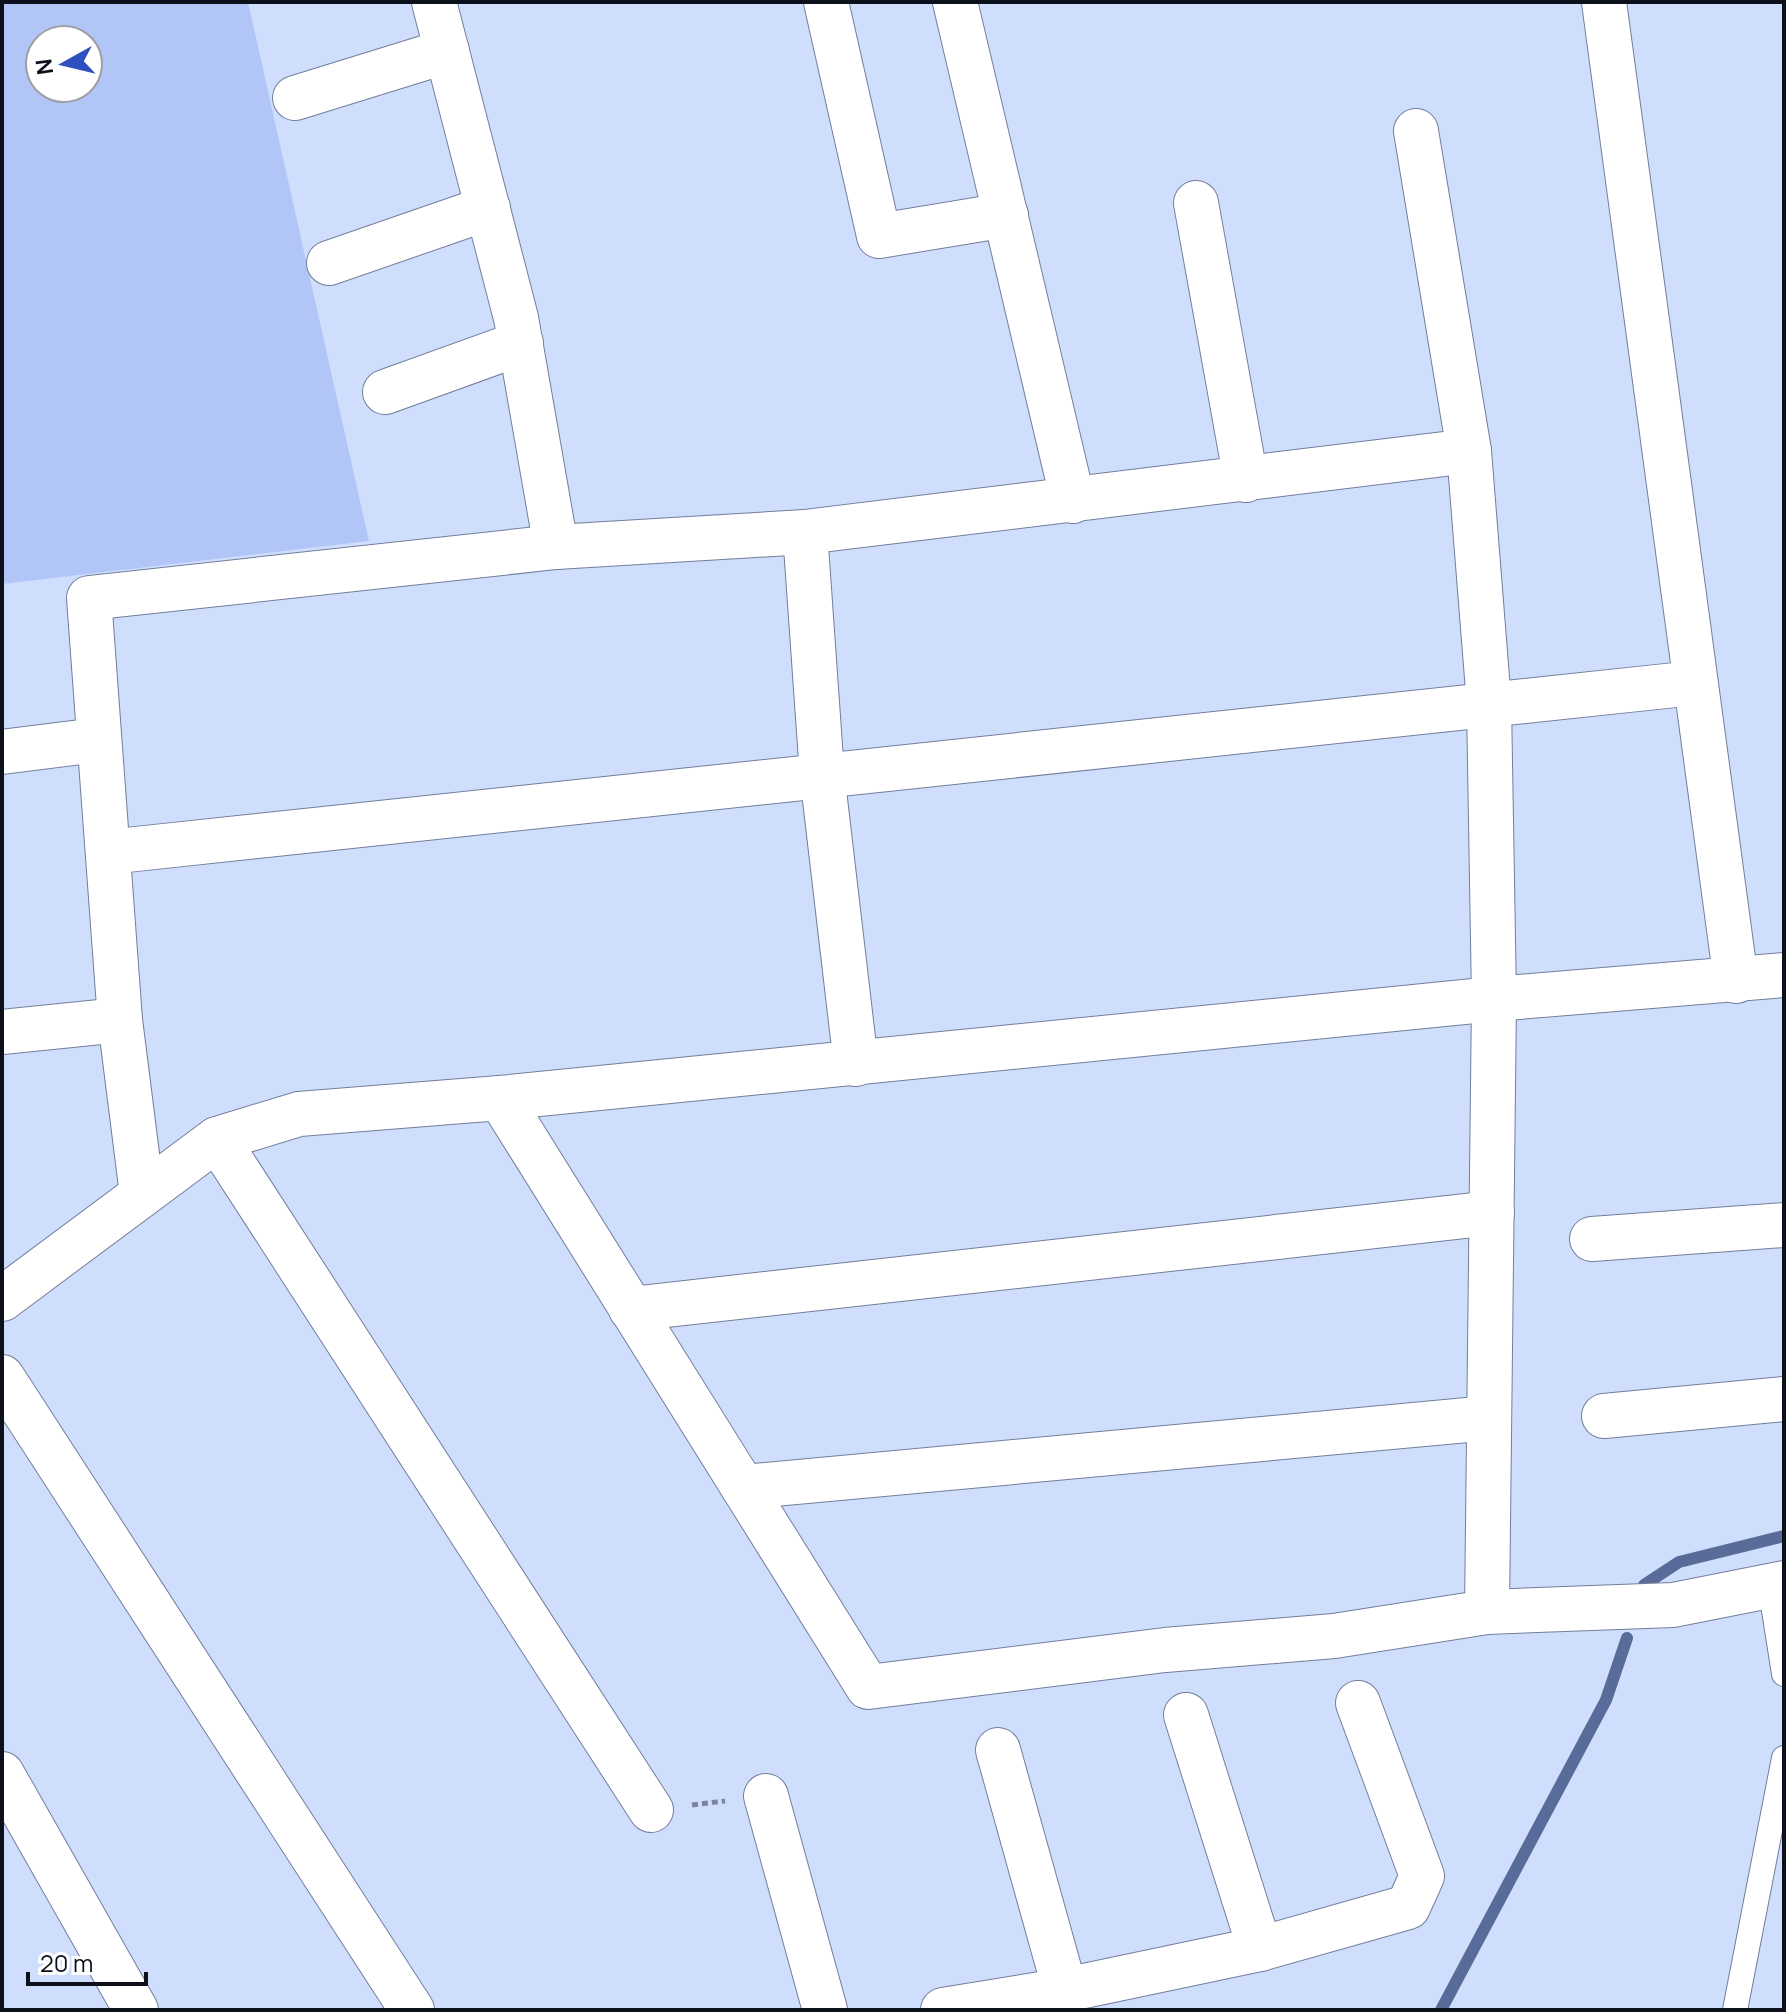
<svg xmlns="http://www.w3.org/2000/svg" width="1786" height="2012" font-family="Manrope,sans-serif">
<style>
.green{fill:#b1c6f7;fill-rule:evenodd}
.lines{fill:none;stroke-linecap:round;stroke-linejoin:round}
.stream{stroke:#596b99;stroke-width:12}
.service-casing{stroke:#727e9b;stroke-width:26}
.minor-casing{stroke:#727e9b;stroke-width:46}
.path{stroke:#7b859c;stroke-width:5;stroke-dasharray:6 4;stroke-linecap:butt}
.service{stroke:#fff;stroke-width:24}
.minor{stroke:#fff;stroke-width:44}
</style>
<rect width="100%" height="100%" fill="#d0defe"/>
<path class="green" d="M2 2H248L369 541 2 584ZM40 40H88V88H40Z"/>
<g class="lines">
<g class="stream">
<polyline points="1644,1585 1679,1562 1784,1536"/>
<polyline points="1441,2010 1606,1700 1627,1638"/>
</g>
<g class="service-casing">
<g id="service">
<polyline points="1770,1585 1784,1674"/>
<polyline points="1735,2010 1784,1758"/>
</g>
</g>
<g class="minor-casing">
<g id="minor">
<polyline points="434,2 516,318 556,547"/>
<polyline points="826,2 879,236 1006,215"/>
<polyline points="955,2 1073,501"/>
<polyline points="1604,2 1736,981"/>
<polyline points="295,98 447,51"/>
<polyline points="1416,131 1469,451 1489,703 1494,999 1487,1612"/>
<polyline points="1196,203 1246,480"/>
<polyline points="329,263 488,208"/>
<polyline points="385,392 521,343"/>
<polyline points="805,532 822,774 856,1064"/>
<polyline points="2,752 97,740"/>
<polyline points="108,852 1694,683"/>
<polyline points="2,1032 120,1020"/>
<polyline points="500,1098 868,1687 1165,1650 1334,1636 1487,1612 1673,1605 1784,1583"/>
<polyline points="217,1139 651,1810"/>
<polyline points="142,1194 120,1020 89,598 556,547 805,532 1469,451"/>
<polyline points="1592,1239 1784,1225"/>
<polyline points="2,1299 217,1139 299,1114 500,1098 1494,999 1784,975"/>
<polyline points="631,1309 1492,1213"/>
<polyline points="2,1377 412,2010"/>
<polyline points="1604,1416 1784,1399"/>
<polyline points="743,1487 1489,1418"/>
<polyline points="1186,1715 1260,1949"/>
<polyline points="998,1750 1065,1990"/>
<polyline points="2,1774 136,2010"/>
<polyline points="766,1796 825,2010"/>
<polyline points="943,2010 1065,1990 1260,1949 1408,1907 1422,1876 1358,1703"/>
</g>
</g>
<polyline class="path" points="692,1805 725,1801"/>
<use href="#service" class="service"/>
<use href="#minor" class="minor"/>
</g>
<rect width="1786" height="2012" fill="none" stroke="#0c101b" stroke-width="8"/>
<g transform="translate(64 64) rotate(262)"><circle r="38" fill="#ffffff" stroke="#9e9fa4" stroke-width="2"/>
<path d="M0-6L14 30L0 20L-14 30Z" fill="#2e4fbf"/>
<text y="-12" font-size="22" font-weight="bold" text-anchor="middle" fill="#0c101b">N</text>
</g>
<path d="M28 1972v12h118v-12" fill="none" stroke="#0c101b" stroke-width="4"/>
<text x="40" y="1972" font-size="24" fill="#0c101b" stroke="#ffffff" stroke-width="6" paint-order="stroke">20 m</text>
</svg>
